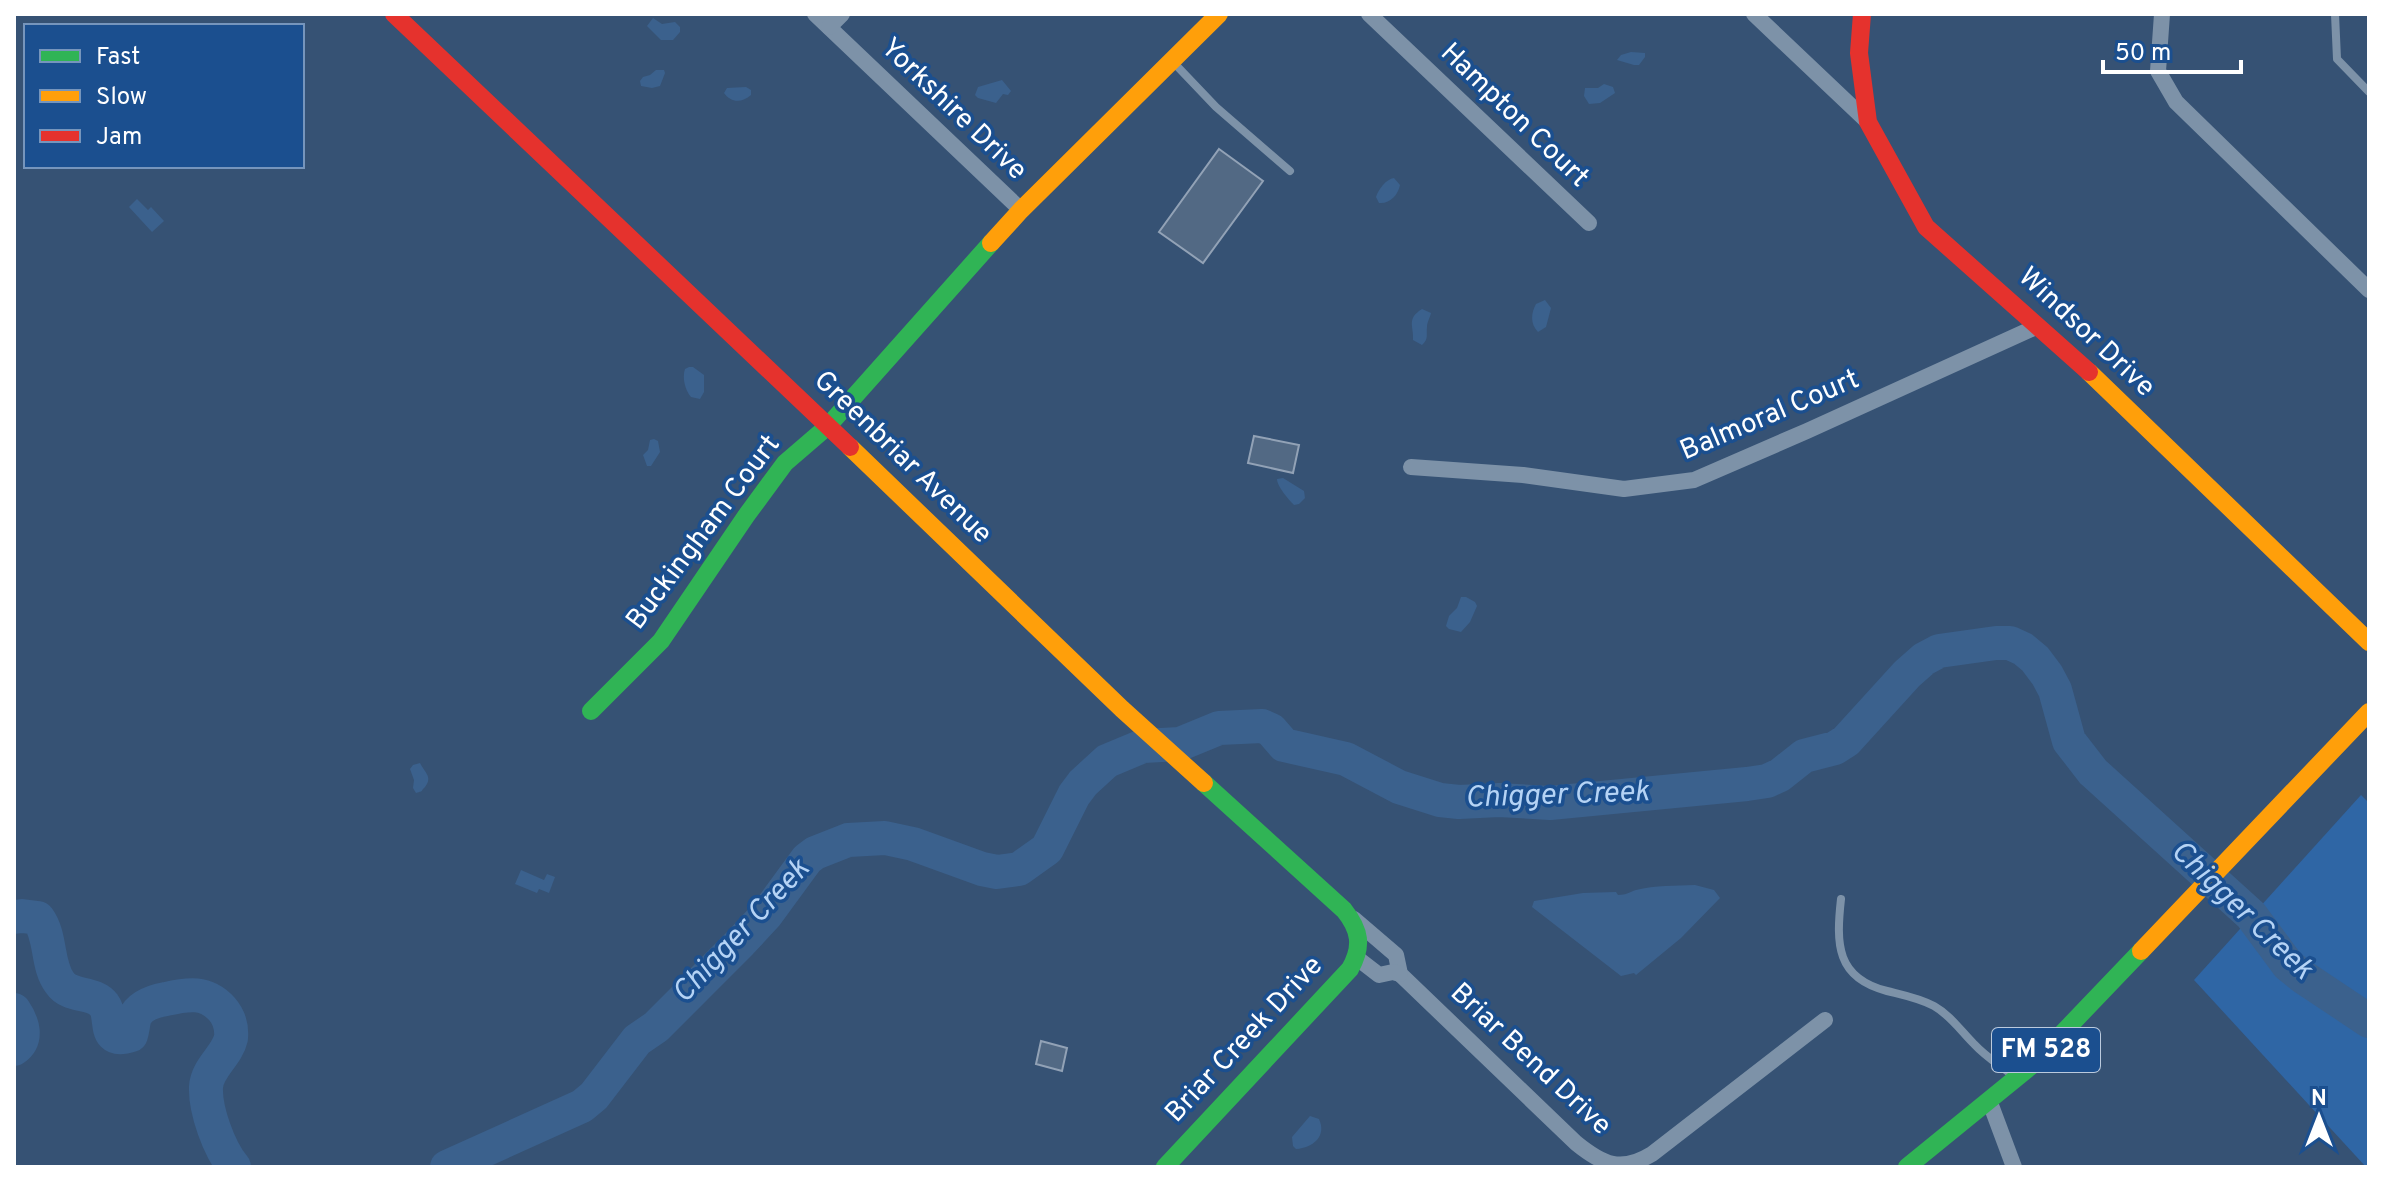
<svg xmlns="http://www.w3.org/2000/svg" width="2383" height="1181" font-family="Overpass,sans-serif">
<style>
.green{fill:#2f66a5}
.water{fill:#3b618d}
.lines{fill:none;stroke-linecap:round;stroke-linejoin:round}
.river{stroke:#3b618d;stroke-width:34}
.building{fill:#526984;stroke:#92a2b6;stroke-width:2}
.lane{stroke:#7d92a8;stroke-width:8}
.street{stroke:#7d92a8;stroke-width:16}
.fast{stroke:#30b455;stroke-width:18}
.slow{stroke:#ff9f0a;stroke-width:18}
.jam{stroke:#e5322d;stroke-width:18}
.labels{text-anchor:middle;dominant-baseline:central;stroke-width:7;stroke-linejoin:round;paint-order:stroke}
.shield{fill:#1b4f8f;stroke:#bbcadd;stroke-width:2}
.shield-label{font-size:26px;font-weight:bold;fill:#fff}
.street-label{font-size:28px;fill:#fff;stroke:#1b4f8f}
.water-label{font-size:30px;font-style:italic;fill:#b5d3f5;stroke:#1b4f8f}
</style>
<rect width="100%" height="100%" fill="#365274"/>
<polygon class="green" points="2361,795 2369,803 2369,1167 2366,1167 2194,980"/>
<g class="water">
<polygon points="653,18 662,24 675,22 680,27 680,32 673,40 661,40 647,26"/>
<polygon points="1631,52 1645,53 1645,57 1639,65 1634,65 1617,60 1621,55"/>
<polygon points="656,70 664,70 665,73 660,86 652,88 641,86 640,81 643,77 650,75"/>
<polygon points="1002,80 1011,91 1008,95 1003,94 996,103 978,98 975,95 978,87"/>
<polygon points="1604,84 1613,87 1615,93 1600,103 1589,104 1584,96 1585,88 1598,88"/>
<path d="M746 87 751 90V95C742 103 731 103 724 93L727 88Z"/>
<path d="M1394 178 1400 185C1398 195 1390 204 1379 203L1376 197C1378 190 1386 179 1394 178Z"/>
<polygon points="137,199 148,210 151,207 164,221 152,232 129,207"/>
<path d="M1545 300 1551 308 1546 327 1538 332C1530 324 1531 313 1536 304Z"/>
<path d="M1422 309 1431 313C1430 318 1427 322 1427 327 1426 335 1429 339 1422 345L1413 340C1414 326 1406 319 1422 309Z"/>
<path d="M689 367H693L704 375V392L700 399 691 397C685 390 682 378 685 369Z"/>
<polygon points="654,439 658,441 660,452 651,466 647,466 643,455 648,450 650,440"/>
<path d="M1283 478 1304 491 1305 498 1299 504 1294 505C1288 499 1277 486 1277 479Z"/>
<polygon points="1461,597 1466,597 1475,602 1477,606 1470,622 1461,632 1449,629 1446,626 1449,616 1457,608"/>
<path d="M420 763C425 773 433 777 425 787 419 793 425 790 416 793L413 788 414 780 410 769 413 765Z"/>
<polygon points="521,870 544,880 547,874 555,877 549,893 539,889 537,893 515,884"/>
<path d="M1695 885 1714 890 1720 898 1681 938 1636 975 1634 973 1621 976 1532 907 1534 901 1583 893 1616 892 1618 895C1627 895 1629 892 1636 890 1655 885 1676 886 1695 885Z"/>
<path d="M1310 1116 1319 1119C1327 1136 1313 1148 1296 1149L1293 1146 1292 1137Z"/>
</g>
<g class="lines">
<g class="river">
<path d="M14 917 22 916 38 918C52 937 46 965 60 983 70 998 94 991 104 1005 114 1018 101 1045 131 1035 133 1029 133 1022 135 1017 140 1005 155 1001 166 999 188 994 206 991 222 1009 229 1017 232 1027 231 1038 227 1056 207 1068 206 1087 205 1110 219 1149 234 1167"/>
<path d="M14 1010C23 1023 28 1039 14 1049"/>
<polyline points="447,1167 582,1106 594,1096 637,1040 656,1027 740,943 766,915 807,859 815,853 848,840 885,838 913,844 982,869 997,872 1019,869 1047,849 1074,795 1083,783 1107,761 1143,746 1180,744 1219,728 1262,726 1271,730 1284,745 1346,759 1399,787 1440,800 1459,802 1499,800 1550,803 1747,784 1767,781 1780,775 1804,756 1835,748 1846,741 1907,674 1924,659 1939,651 1996,643 2010,643 2023,649 2035,659 2047,675 2055,690 2069,741 2093,772 2251,915 2288,965 2303,977 2369,1021"/>
</g>
</g>
<g class="building">
<polygon points="1219,149 1263,181 1203,263 1159,232"/>
<polygon points="1254,436 1299,445 1293,473 1248,463"/>
<polygon points="1041,1041 1067,1048 1062,1071 1036,1064"/>
</g>
<g class="lines">
<g class="lane">
<polyline points="2335,14 2337,59 2369,92"/>
<polyline points="1175,64 1216,107 1290,171"/>
<path d="M1841 899C1836 944 1836 978 1887 991 1903 995 1919 998 1934 1006 1950 1015 1961 1031 1974 1044 1985 1056 1999 1065 2012 1075"/>
</g>
<g class="street">
<polyline points="815,14 1021,210"/>
<polyline points="1369,14 1589,223"/>
<polyline points="1754,14 1868,122"/>
<polyline points="2162,14 2158,71 2176,102 2369,290"/>
<polyline points="829,27 842,14"/>
<polyline points="1411,467 1523,475 1624,489 1694,480 1807,431 2038,326"/>
<path d="M1354 919 1396 955 1400 974 1576 1143C1603 1165 1621 1173 1652 1154L1825 1020"/>
<polyline points="1357,958 1379,975 1393,972 1400,974"/>
<polyline points="1989,1100 2014,1167"/>
</g>
<g class="fast">
<polyline points="591,711 661,641 746,516 785,463 828,426 991,243"/>
<path d="M1165 1167 1350 969C1363 946 1360 930 1344 910L1204 783"/>
<polyline points="1907,1167 2031,1066 2141,951"/>
</g>
<g class="slow">
<polyline points="991,243 1021,210 1219,14"/>
<polyline points="2089,372 2369,642"/>
<polyline points="850,447 1122,709 1204,783"/>
<polyline points="2141,951 2369,712"/>
</g>
<g class="jam">
<polyline points="394,14 850,447"/>
<polyline points="1862,14 1859,53 1868,122 1926,227 2089,372"/>
</g>
</g>
<g class="labels">
<rect class="shield" x="1992" y="1028" width="108" height="44" rx="6"/>
<g class="shield-label">
<text x="2046" y="1050">FM 528</text>
</g>
<g class="street-label">
<text transform="translate(953 110) rotate(44)">Yorkshire Drive</text>
<text transform="translate(1514 116) rotate(44)">Hampton Court</text>
<text transform="translate(2086 333) rotate(43)">Windsor Drive</text>
<text transform="translate(1770 416) rotate(-23)">Balmoral Court</text>
<text transform="translate(902 458) rotate(44)">Greenbriar Avenue</text>
<text transform="translate(704 533) rotate(-53)">Buckingham Court</text>
<text transform="translate(1245 1040) rotate(-47)">Briar Creek Drive</text>
<text transform="translate(1530 1060) rotate(43)">Briar Bend Drive</text>
</g>
<g class="water-label">
<text transform="translate(1557 796) rotate(-2)">Chigger Creek</text>
<text transform="translate(2241 911) rotate(44)">Chigger Creek</text>
<text transform="translate(742 932) rotate(-47)">Chigger Creek</text>
</g>
</g>
<rect width="2383" height="1181" fill="none" stroke="#ffffff" stroke-width="32"/>
<rect x="24" y="24" width="280" height="144" fill="#1b4f8f" stroke="#7695bc" stroke-width="2"/>
<rect x="40" y="50" width="40" height="12" fill="#30b455" stroke="#7695bc" stroke-width="2"/>
<text x="96" y="64" font-size="24" fill="#ffffff">Fast</text>
<rect x="40" y="90" width="40" height="12" fill="#ff9f0a" stroke="#7695bc" stroke-width="2"/>
<text x="96" y="104" font-size="24" fill="#ffffff">Slow</text>
<rect x="40" y="130" width="40" height="12" fill="#e5322d" stroke="#7695bc" stroke-width="2"/>
<text x="96" y="144" font-size="24" fill="#ffffff">Jam</text>
<g transform="translate(2319 1117)" stroke="#1b4f8f" stroke-width="6" paint-order="stroke">
<path d="M0-6L14 30L0 20L-14 30Z" fill="#ffffff"/>
<text y="-12" font-size="22" font-weight="bold" text-anchor="middle" fill="#ffffff">N</text>
</g>
<path d="M2103 60v12h138v-12" fill="none" stroke="#ffffff" stroke-width="4"/>
<text x="2115" y="60" font-size="24" fill="#ffffff" stroke="#1b4f8f" stroke-width="6" paint-order="stroke">50 m</text>
</svg>
